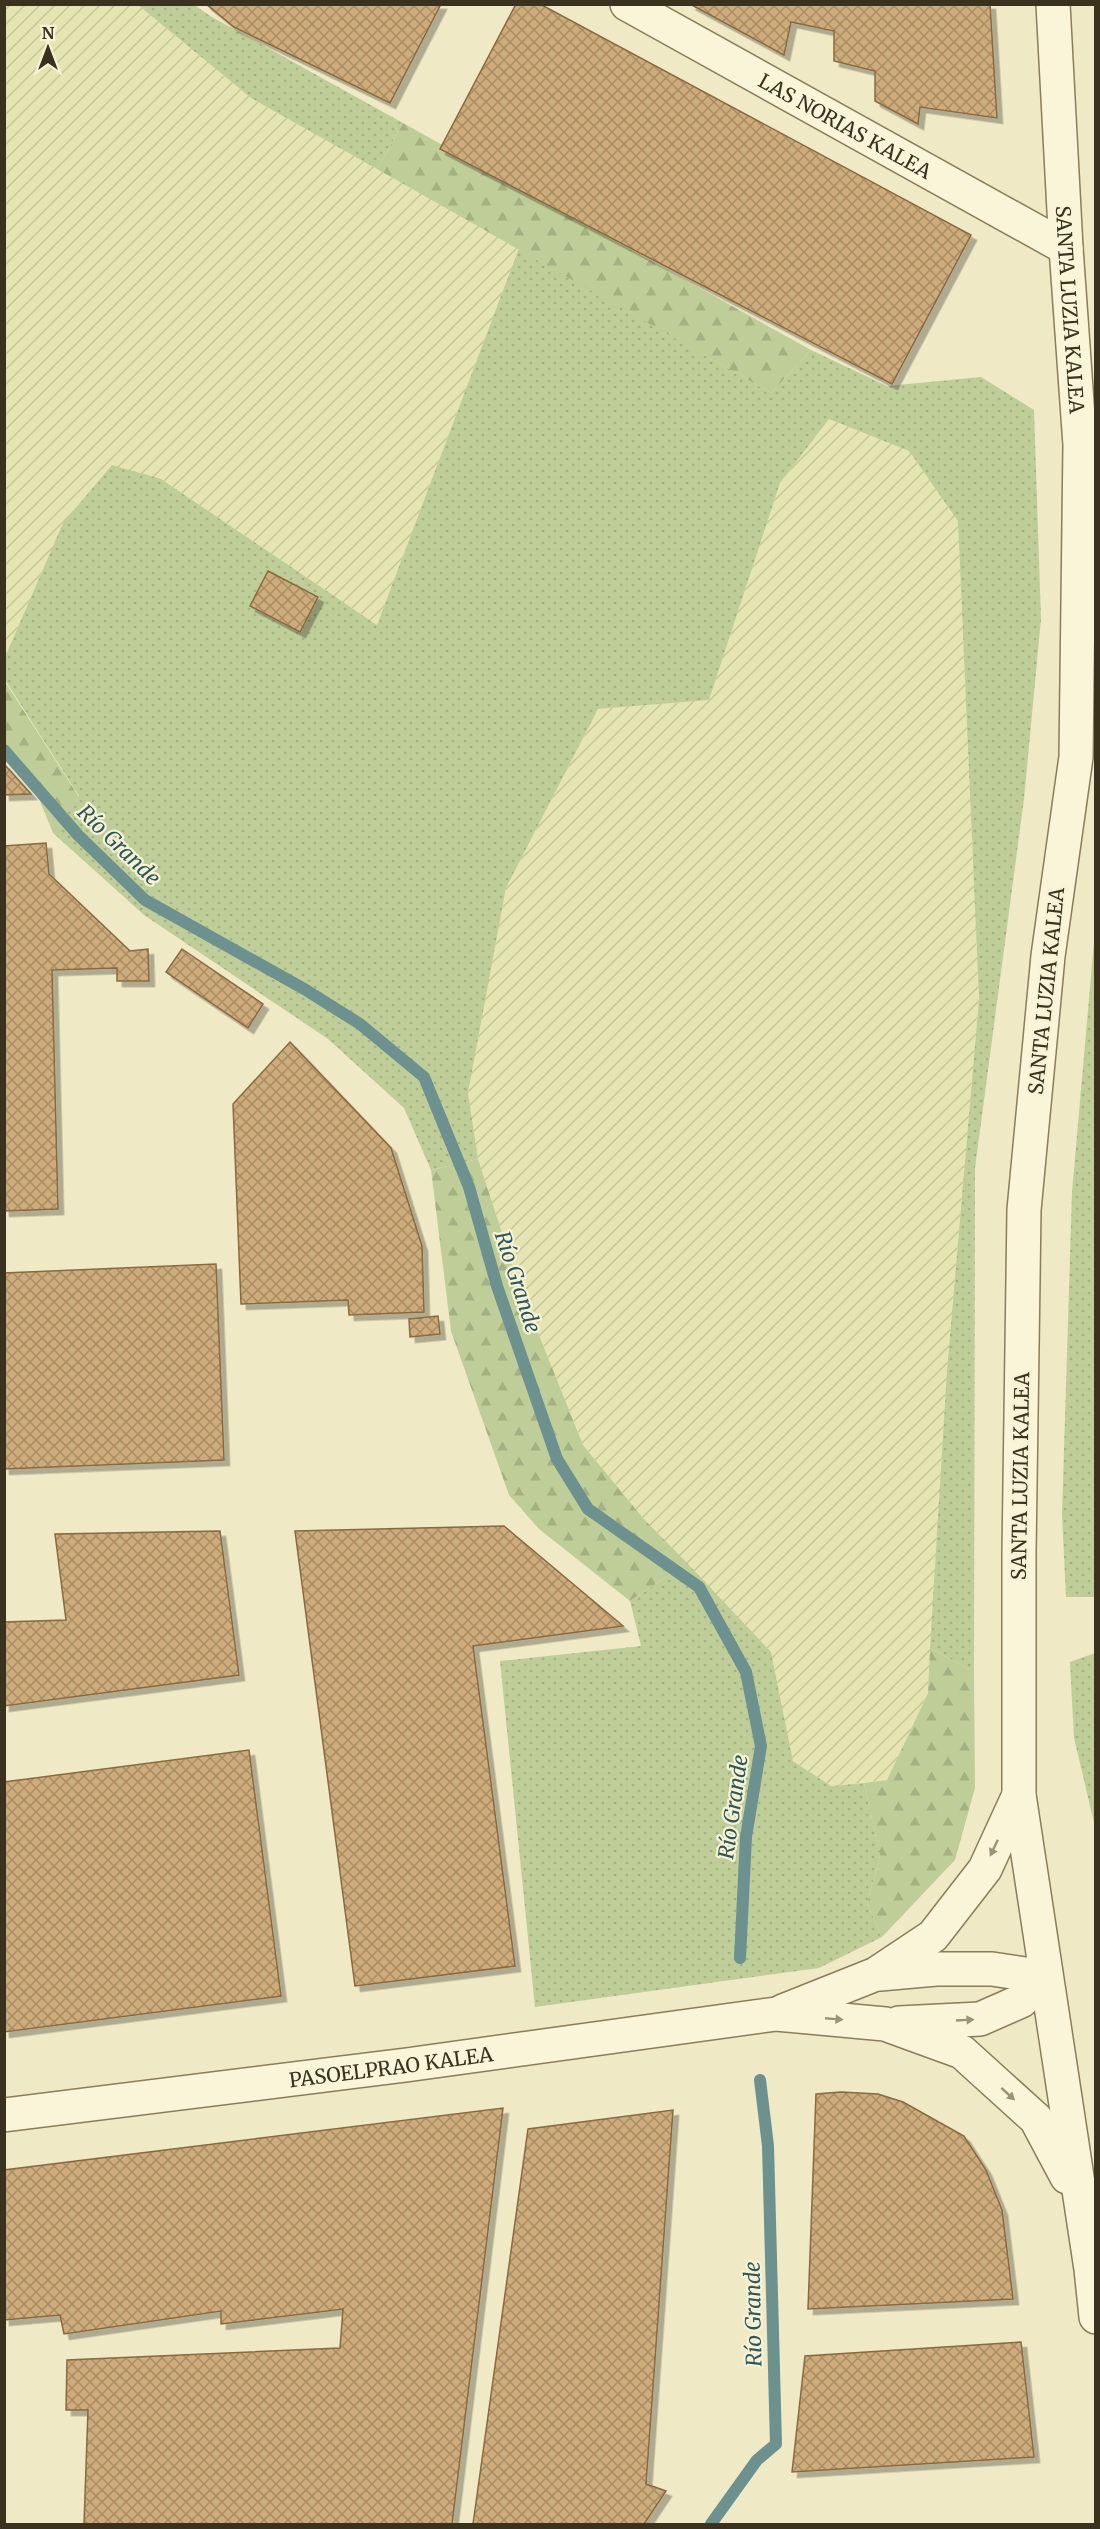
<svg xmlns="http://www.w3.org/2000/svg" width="1100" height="2529" font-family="Merriweather,serif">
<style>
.farmland{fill:url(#farmland-furrows)}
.grass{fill:url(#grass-dots)}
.forest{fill:url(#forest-firs)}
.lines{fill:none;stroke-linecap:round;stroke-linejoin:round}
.stream{stroke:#6d918e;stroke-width:12}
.building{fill:url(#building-cross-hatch);stroke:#8a6940;stroke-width:1.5;filter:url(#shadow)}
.minor-casing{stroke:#8b7c5a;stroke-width:36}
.minor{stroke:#faf5d8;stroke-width:33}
.oneway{fill:#9a937c}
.labels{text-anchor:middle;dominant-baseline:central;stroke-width:4.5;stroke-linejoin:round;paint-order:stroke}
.street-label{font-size:20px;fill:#3a311f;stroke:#f6f2d5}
.water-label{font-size:21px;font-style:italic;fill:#2e565a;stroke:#f6f2d5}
</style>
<defs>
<pattern id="farmland-furrows" width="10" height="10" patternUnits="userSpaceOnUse" patternTransform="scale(1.5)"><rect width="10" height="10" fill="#e5e5b2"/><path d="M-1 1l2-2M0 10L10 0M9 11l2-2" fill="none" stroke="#c5c599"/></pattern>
<pattern id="grass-dots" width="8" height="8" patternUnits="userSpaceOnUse" patternTransform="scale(1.5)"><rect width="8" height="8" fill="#bfce98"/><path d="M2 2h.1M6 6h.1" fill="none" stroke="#a5b183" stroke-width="1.8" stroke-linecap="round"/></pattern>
<pattern id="forest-firs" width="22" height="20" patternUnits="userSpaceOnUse" patternTransform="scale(1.5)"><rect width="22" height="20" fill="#bfce98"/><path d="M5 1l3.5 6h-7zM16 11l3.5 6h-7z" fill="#a5b183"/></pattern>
<pattern id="building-cross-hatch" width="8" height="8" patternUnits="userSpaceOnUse" patternTransform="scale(1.5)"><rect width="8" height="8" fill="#ceab7a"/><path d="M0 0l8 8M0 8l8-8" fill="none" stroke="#a88c63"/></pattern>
<filter id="shadow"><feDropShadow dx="5.5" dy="5.5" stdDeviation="0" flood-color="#0004"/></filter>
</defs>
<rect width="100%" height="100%" fill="#efe9c5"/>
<g class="farmland">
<polygon points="5,5 138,5 251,98 519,248 377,625 161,479 63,523 5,657"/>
<polygon points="829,418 909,451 958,521 979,999 947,1370 928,1693 887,1780 831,1786 793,1761 771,1652 643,1518 583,1445 519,1285 478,1159 468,1093 506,888 598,709 709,700 780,483"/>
</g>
<g class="grass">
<polygon points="138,5 194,5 212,17 403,123 377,169 251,98"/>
<polygon points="519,248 771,393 811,350 887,386 981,377 1034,410 1041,619 1024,799 975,1168 974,1672 930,1648 947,1370 979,999 958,521 909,451 829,419 780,483 709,700 598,709 506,888 468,1093 478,1159 431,1170 404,1108 328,1039 144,915 53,833 79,796 5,680 5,657 63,523 112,465 161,479 377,625"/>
<polygon points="1095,931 1096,1597 1066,1597 1062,1515 1072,1192"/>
<polygon points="687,1563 771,1652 793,1761 831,1786 864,1783 880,1856 867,1903 882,1937 819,1968 535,2007 500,1661 641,1646 630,1601"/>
<polygon points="1095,1653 1096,1653 1095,1827 1074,1738 1070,1662"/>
</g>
<g class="forest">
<polygon points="403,123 811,350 771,393 377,169"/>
<polygon points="4,680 79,797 53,833 32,782 5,757"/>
<polygon points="478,1159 519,1285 583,1445 643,1518 687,1563 630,1601 539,1529 509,1495 451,1331 431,1170"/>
<polygon points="930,1648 974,1672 975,1788 955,1860 882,1937 867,1903 880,1856 864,1783 887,1780 928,1693"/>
</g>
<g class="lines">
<g class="stream">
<polyline points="4,750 78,835 145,900 306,990 360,1024 424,1077 469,1187 497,1286 557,1459 588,1509 699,1587 746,1672 761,1746 746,1837 740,1958"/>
<polyline points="711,2524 757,2460 776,2444 768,2146 760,2080"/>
</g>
</g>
<g class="building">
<polygon points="206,4 441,4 390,103 234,27"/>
<polygon points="516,4 540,4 971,235 892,384 440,149"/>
<polygon points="690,4 990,4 997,118 920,107 918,124 875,101 875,71 834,61 834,31 791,22 784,55"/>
<polygon points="268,571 318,597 300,632 250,606"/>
<polygon points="4,764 31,794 4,795"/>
<polygon points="46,843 49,874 130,951 148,949 149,981 117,981 117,968 52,970 58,1209 4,1211 4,846"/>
<polygon points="182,949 263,1004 248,1028 166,972"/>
<polygon points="290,1042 391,1148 422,1246 424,1312 349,1315 348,1300 241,1304 233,1104"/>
<polygon points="216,1264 224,1460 4,1469 4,1273"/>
<polygon points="438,1316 440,1334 410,1337 409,1319"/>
<polygon points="504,1526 623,1626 473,1646 515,1966 355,1986 295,1531"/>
<polygon points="220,1531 239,1675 4,1706 4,1622 66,1620 55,1534"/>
<polygon points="249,1750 281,1996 4,2032 4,1782"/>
<polygon points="841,2092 878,2094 903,2102 964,2136 986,2170 1002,2210 1013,2299 808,2309 816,2094"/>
<polygon points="503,2108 452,2524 84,2524 88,2410 66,2410 67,2360 340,2348 343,2309 221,2324 221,2311 64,2334 60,2315 4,2320 4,2170"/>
<polygon points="673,2110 646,2484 666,2491 644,2524 473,2524 528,2129"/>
<polygon points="1021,2342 1034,2457 792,2472 805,2356"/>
</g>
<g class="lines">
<g class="minor-casing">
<g id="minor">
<path id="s1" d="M627 4 1066 248"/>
<path id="s2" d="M1053 4 1066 248 1080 445 1076 757 1048 956 1024 1210 1019 1553V1795L1091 2269 1096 2317"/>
<polyline points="880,1974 936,1969 992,1969 1045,1977"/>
<polyline points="783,2011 876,1974 933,1936 985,1869 1019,1795"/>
<polyline points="899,2023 980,2019 1021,2001 1045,1977"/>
<path id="s3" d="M4 2115 406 2065 776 2014 885 2024 962 2052 1036 2119 1067 2177"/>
</g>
</g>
<use href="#minor" class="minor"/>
</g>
<defs><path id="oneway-solid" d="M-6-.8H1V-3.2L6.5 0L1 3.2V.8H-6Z" transform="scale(1.5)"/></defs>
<g class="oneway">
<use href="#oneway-solid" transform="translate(994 1848) rotate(115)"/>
<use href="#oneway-solid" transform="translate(834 2019) rotate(5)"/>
<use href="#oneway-solid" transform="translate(965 2020) rotate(-3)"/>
<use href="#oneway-solid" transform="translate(1008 2094) rotate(42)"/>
</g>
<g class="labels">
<g class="street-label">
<text stroke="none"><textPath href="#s1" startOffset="250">LAS NORIAS KALEA</textPath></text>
<text stroke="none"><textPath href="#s2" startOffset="306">SANTA LUZIA KALEA</textPath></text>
<text transform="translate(1046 991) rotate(-84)">SANTA LUZIA KALEA</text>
<text transform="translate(1020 1476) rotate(-89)">SANTA LUZIA KALEA</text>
<text stroke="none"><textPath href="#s3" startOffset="390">PASOELPRAO KALEA</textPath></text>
</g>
<g class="water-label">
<text transform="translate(119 845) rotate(44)">Río Grande</text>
<text transform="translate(518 1282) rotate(72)">Río Grande</text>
<text transform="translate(733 1807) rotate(-82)">Río Grande</text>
<text transform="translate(753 2314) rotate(-91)">Río Grande</text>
</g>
</g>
<rect width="1100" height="2529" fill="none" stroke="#3a311f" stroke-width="12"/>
<g transform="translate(48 48)" stroke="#f6f2d5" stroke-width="4.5" paint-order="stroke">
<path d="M0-4.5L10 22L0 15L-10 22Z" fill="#3a311f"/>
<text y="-9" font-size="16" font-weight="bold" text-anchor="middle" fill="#3a311f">N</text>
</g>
</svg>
